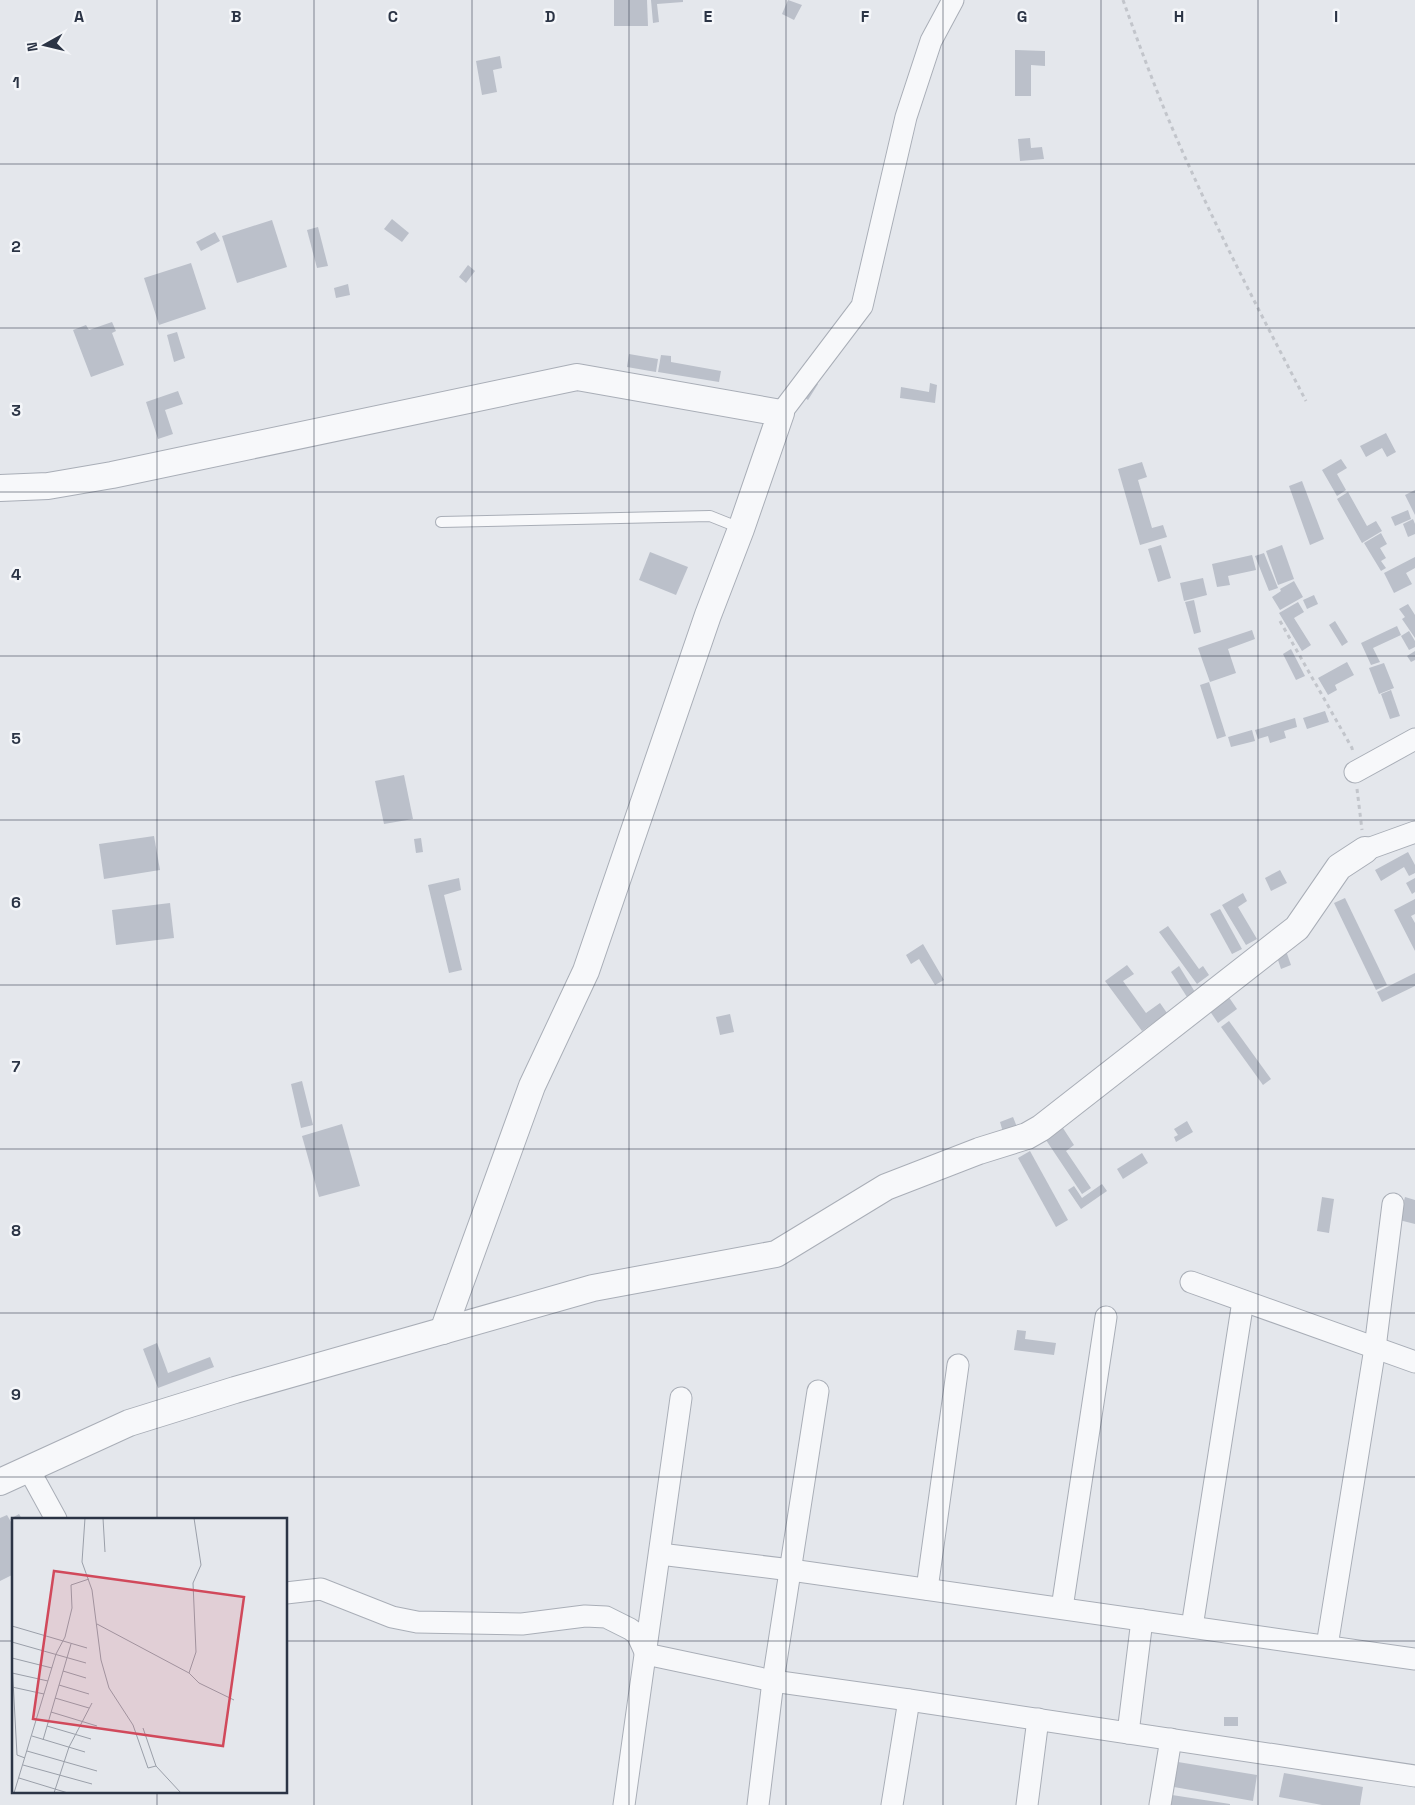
<svg xmlns="http://www.w3.org/2000/svg" width="1415" height="1805" font-family="'Space Grotesk',sans-serif">
<style>
.building{fill:#bbc0ca}
.lines{fill:none;stroke-linecap:round;stroke-linejoin:round}
.service-casing{stroke:#a9aeb7;stroke-width:12}
.minor-casing{stroke:#a9aeb7;stroke-width:23}
.tertiary-casing{stroke:#a9aeb7;stroke-width:28}
.path{stroke:#c2c5cb;stroke-width:3;stroke-dasharray:4 4;stroke-linecap:butt}
.service{stroke:#f7f8fa;stroke-width:10}
.minor{stroke:#f7f8fa;stroke-width:21}
.tertiary{stroke:#f7f8fa;stroke-width:26}
.grid{fill:none;stroke:#2b3445;stroke-width:1;stroke-opacity:0.55}
.inset-road{fill:none;stroke:#9a9fa9;stroke-width:1}
.view{fill:#d1495b;fill-opacity:0.15;stroke:#d1495b;stroke-width:2.5}
.inset-edge{fill:none;stroke:#2b3445;stroke-width:2.5}
.grid-label{font-size:16px;text-anchor:middle;font-weight:bold;fill:#2b3445;stroke:#f4f6f9;stroke-width:5;stroke-linejoin:round;paint-order:stroke}
</style>
<rect width="100%" height="100%" fill="#e4e7ec"/>
<g class="building">
<polygon points="614,0 647,0 648,26 614,26"/>
<polygon points="651,0 683,0 683,2 657,4 659,22 653,23"/>
<polygon points="788,0 802,5 794,20 782,14"/>
<polygon points="1015,50 1045,51 1045,66 1031,65 1031,96 1015,96"/>
<polygon points="500,56 502,68 493,70 497,92 482,95 476,61"/>
<polygon points="1030,138 1031,148 1042,147 1044,159 1020,161 1018,139"/>
<polygon points="392,219 409,233 402,242 384,229"/>
<polygon points="272,220 287,267 237,283 222,236"/>
<polygon points="318,227 328,266 317,268 307,230"/>
<polygon points="215,232 220,241 201,251 196,242"/>
<polygon points="191,263 206,309 159,325 144,278"/>
<polygon points="468,265 475,271 466,283 459,277"/>
<polygon points="348,284 350,295 336,298 334,288"/>
<polygon points="112,322 116,331 112,333 124,365 91,377 73,330 86,325 89,330"/>
<polygon points="177,332 185,358 174,362 167,335"/>
<polygon points="629,354 658,359 656,372 627,367"/>
<polygon points="661,355 671,356 671,362 721,371 719,382 658,372"/>
<polygon points="812,380 818,384 808,400 802,396"/>
<polygon points="930,383 937,385 935,403 900,398 901,387 929,392"/>
<polygon points="178,391 183,404 165,410 173,434 158,439 146,402"/>
<polygon points="1386,433 1396,452 1387,457 1382,448 1366,457 1360,446"/>
<polygon points="1341,459 1347,468 1337,474 1346,490 1337,496 1322,470"/>
<polygon points="1142,462 1147,477 1138,480 1152,528 1163,525 1167,537 1140,545 1118,469"/>
<polygon points="1302,481 1324,539 1310,545 1289,486"/>
<polygon points="1415,490 1415,515 1405,495"/>
<polygon points="1348,492 1367,526 1376,521 1382,531 1362,543 1337,499"/>
<polygon points="1408,510 1411,519 1395,526 1391,517"/>
<polygon points="1413,519 1415,524 1415,534 1408,537 1403,524"/>
<polygon points="1381,533 1387,544 1380,548 1386,558 1381,561 1386,568 1381,571 1364,543"/>
<polygon points="1161,545 1171,578 1158,582 1148,549"/>
<polygon points="1282,545 1294,579 1278,585 1266,551"/>
<polygon points="650,552 688,567 676,595 639,580"/>
<polygon points="1264,553 1278,588 1269,591 1255,556"/>
<polygon points="1252,555 1256,570 1228,576 1230,585 1217,587 1212,564"/>
<polygon points="1415,557 1415,568 1406,573 1412,584 1394,593 1384,573"/>
<polygon points="1203,578 1207,595 1184,601 1180,583"/>
<polygon points="1294,581 1303,597 1280,610 1272,597 1281,591 1280,589"/>
<polygon points="1314,595 1318,604 1307,609 1303,600"/>
<polygon points="1194,600 1201,632 1194,634 1185,602"/>
<polygon points="1298,602 1304,612 1294,618 1311,645 1302,651 1279,613"/>
<polygon points="1408,604 1415,615 1415,638 1402,619 1405,617 1399,609"/>
<polygon points="1335,621 1348,642 1342,646 1329,625"/>
<polygon points="1397,626 1401,635 1373,648 1380,662 1371,665 1361,643"/>
<polygon points="1252,630 1255,639 1228,649 1236,673 1210,682 1198,648"/>
<polygon points="1409,631 1415,641 1415,647 1409,650 1401,636"/>
<polygon points="1291,649 1305,676 1296,680 1283,654"/>
<polygon points="1415,651 1415,660 1411,662 1407,656"/>
<polygon points="1347,662 1354,675 1335,685 1337,690 1328,695 1318,678"/>
<polygon points="1384,663 1394,688 1379,694 1369,668"/>
<polygon points="1209,682 1226,736 1217,739 1200,685"/>
<polygon points="1391,690 1400,716 1390,719 1381,694"/>
<polygon points="1325,711 1329,722 1307,729 1303,718"/>
<polygon points="1295,718 1297,727 1284,731 1286,738 1270,743 1268,736 1258,739 1255,730"/>
<polygon points="1252,730 1255,741 1231,747 1228,737"/>
<polygon points="404,775 413,819 384,824 375,781"/>
<polygon points="154,836 160,870 104,879 99,844"/>
<polygon points="421,838 423,852 416,853 414,839"/>
<polygon points="1408,852 1415,865 1415,873 1409,876 1404,867 1381,881 1375,870"/>
<polygon points="1280,870 1287,883 1271,891 1265,878"/>
<polygon points="459,878 461,890 444,895 462,970 449,973 428,885"/>
<polygon points="1415,878 1415,892 1412,894 1406,883"/>
<polygon points="1243,893 1247,901 1238,907 1257,939 1246,945 1222,905"/>
<polygon points="1345,898 1387,985 1376,990 1334,903"/>
<polygon points="1415,899 1415,914 1411,916 1415,923 1415,951 1394,910"/>
<polygon points="170,903 174,938 116,945 112,910"/>
<polygon points="1220,909 1242,949 1232,954 1210,914"/>
<polygon points="1168,926 1199,969 1203,966 1209,975 1197,984 1159,932"/>
<polygon points="923,944 944,980 935,985 919,959 911,964 906,955"/>
<polygon points="1285,948 1291,965 1281,969 1275,951"/>
<polygon points="1127,965 1134,974 1123,981 1146,1013 1160,1003 1167,1013 1142,1031 1105,981"/>
<polygon points="1179,966 1195,992 1187,997 1171,972"/>
<polygon points="1415,973 1415,986 1382,1002 1377,992"/>
<polygon points="1226,993 1237,1009 1218,1023 1207,1007"/>
<polygon points="730,1014 734,1032 720,1035 716,1017"/>
<polygon points="1229,1021 1271,1079 1263,1085 1221,1027"/>
<polygon points="302,1081 313,1125 301,1128 291,1084"/>
<polygon points="1013,1117 1017,1127 1003,1132 1000,1122"/>
<polygon points="1187,1121 1193,1132 1176,1142 1174,1137 1178,1135 1174,1129"/>
<polygon points="342,1124 360,1186 319,1197 302,1136"/>
<polygon points="1061,1125 1074,1145 1066,1151 1091,1188 1082,1194 1044,1137"/>
<polygon points="1030,1151 1068,1220 1056,1227 1018,1158"/>
<polygon points="1142,1153 1148,1163 1123,1179 1117,1169"/>
<polygon points="1102,1184 1107,1191 1081,1209 1068,1190 1074,1186 1082,1198"/>
<polygon points="1322,1197 1334,1199 1329,1233 1317,1231"/>
<polygon points="1405,1197 1415,1200 1415,1224 1399,1220"/>
<polygon points="1017,1330 1026,1331 1025,1339 1056,1343 1054,1355 1014,1350"/>
<polygon points="157,1343 168,1373 210,1357 214,1367 158,1388 143,1349"/>
<polygon points="19,1514 22,1519 14,1519 14,1523 10,1519"/>
<polygon points="7,1515 14,1527 14,1574 0,1581 0,1518"/>
<rect x="1224" y="1717" width="14" height="9"/>
<polygon points="1178,1762 1257,1775 1253,1801 1174,1787"/>
<polygon points="1284,1773 1363,1787 1360,1805 1322,1805 1279,1797"/>
<polygon points="1172,1795 1230,1804 1230,1805 1171,1805"/>
</g>
<g class="lines">
<g class="service-casing">
<polyline id="service" points="441,522 710,516 740,528"/>
</g>
<g class="minor-casing">
<g id="minor">
<polyline points="781,413 862,306 906,117 931,41 953,0"/>
<polyline points="1355,772 1415,739"/>
<polyline points="1365,850 1415,832"/>
<polyline points="1191,1282 1415,1362"/>
<polyline points="28,1468 56,1519"/>
<polyline points="660,1554 791,1570 1415,1659"/>
<polyline points="927,1589 958,1365"/>
<polyline points="286,1593 321,1589 392,1617 417,1622 522,1624 585,1616 606,1617 630,1629 637,1634 646,1654 773,1681 909,1700 1415,1776"/>
<polyline points="1062,1608 1106,1317"/>
<polyline points="1192,1627 1243,1301"/>
<polyline points="1327,1646 1375,1348 1393,1204"/>
<polyline points="1128,1733 1142,1620"/>
<polyline points="624,1805 681,1398"/>
<polyline points="758,1805 773,1681 818,1391"/>
<polyline points="892,1805 909,1700"/>
<polyline points="1027,1805 1038,1719"/>
<polyline points="1160,1805 1171,1739"/>
</g>
</g>
<g class="tertiary-casing">
<g id="tertiary">
<polyline points="0,488 48,486 112,475 577,377 781,413 741,529 708,615 586,971 532,1086 443,1331"/>
<polyline points="0,1482 129,1423 235,1390 593,1288 776,1254 886,1187 979,1151 1027,1136 1041,1128 1297,928 1339,867 1365,850"/>
</g>
</g>
<g class="path">
<path d="M1123 0C1143 56 1164 112 1189 166 1225 246 1266 324 1306 401"/>
<polyline points="1280,621 1352,748 1353,753"/>
<polyline points="1357,789 1362,830"/>
</g>
<use href="#service" class="service"/>
<use href="#minor" class="minor"/>
<use href="#tertiary" class="tertiary"/>
</g>
<path class="grid" d="M157 0V1519M314 0V1805M472 0V1805M629 0V1805M786 0V1805M943 0V1805M1101 0V1805M1258 0V1805M0 164H1415M0 328H1415M0 492H1415M0 656H1415M0 820H1415M0 985H1415M0 1149H1415M0 1313H1415M0 1477H1415M0 1641H14M286 1641H1415M157 1791V1805"/>
<g transform="translate(12 1518)">
<rect width="275" height="275" fill="#e4e7ec"/>
<path class="inset-road" d="M73 0 70 44 80 72 89 142 97 170 121 207 136 250 144 248 169 275M91 0 93 34M85 106 177 155 184 134 181 65 189 47 182 0M0 108 75 130M0 124 74 145M0 140 40 150M0 144 5 237 13 240M51 153 74 160M0 155 36 163M177 155 187 165 222 182M47 167 77 176M0 169 32 176M43 180 77 190M39 194 85 208M35 208 79 221M131 210 144 248M20 218 73 234M31 222 59 126M15 233 85 253M11 247 80 266M7 260 56 275M2 275 44 136 53 119 60 90 59 67 77 61M42 275 57 229 80 185"/>
<path class="view" d="M42 53 232 79 211 228 21 201Z"/>
<rect width="275" height="275" class="inset-edge"/>
</g>
<g class="grid-label">
<text x="79" y="22">A</text>
<text x="236" y="22">B</text>
<text x="393" y="22">C</text>
<text x="550" y="22">D</text>
<text x="708" y="22">E</text>
<text x="865" y="22">F</text>
<text x="1022" y="22">G</text>
<text x="1179" y="22">H</text>
<text x="1336" y="22">I</text>
<text x="16" y="88">1</text>
<text x="16" y="252">2</text>
<text x="16" y="416">3</text>
<text x="16" y="580">4</text>
<text x="16" y="744">5</text>
<text x="16" y="908">6</text>
<text x="16" y="1072">7</text>
<text x="16" y="1236">8</text>
<text x="16" y="1400">9</text>
</g>
<g transform="translate(45 45) rotate(262)" stroke="#f4f6f9" stroke-width="4" paint-order="stroke">
<path d="M0-4L9 19L0 12L-9 19Z" fill="#2b3445"/>
<text y="-8" font-size="14" font-weight="bold" text-anchor="middle" fill="#2b3445">N</text>
</g>
</svg>
